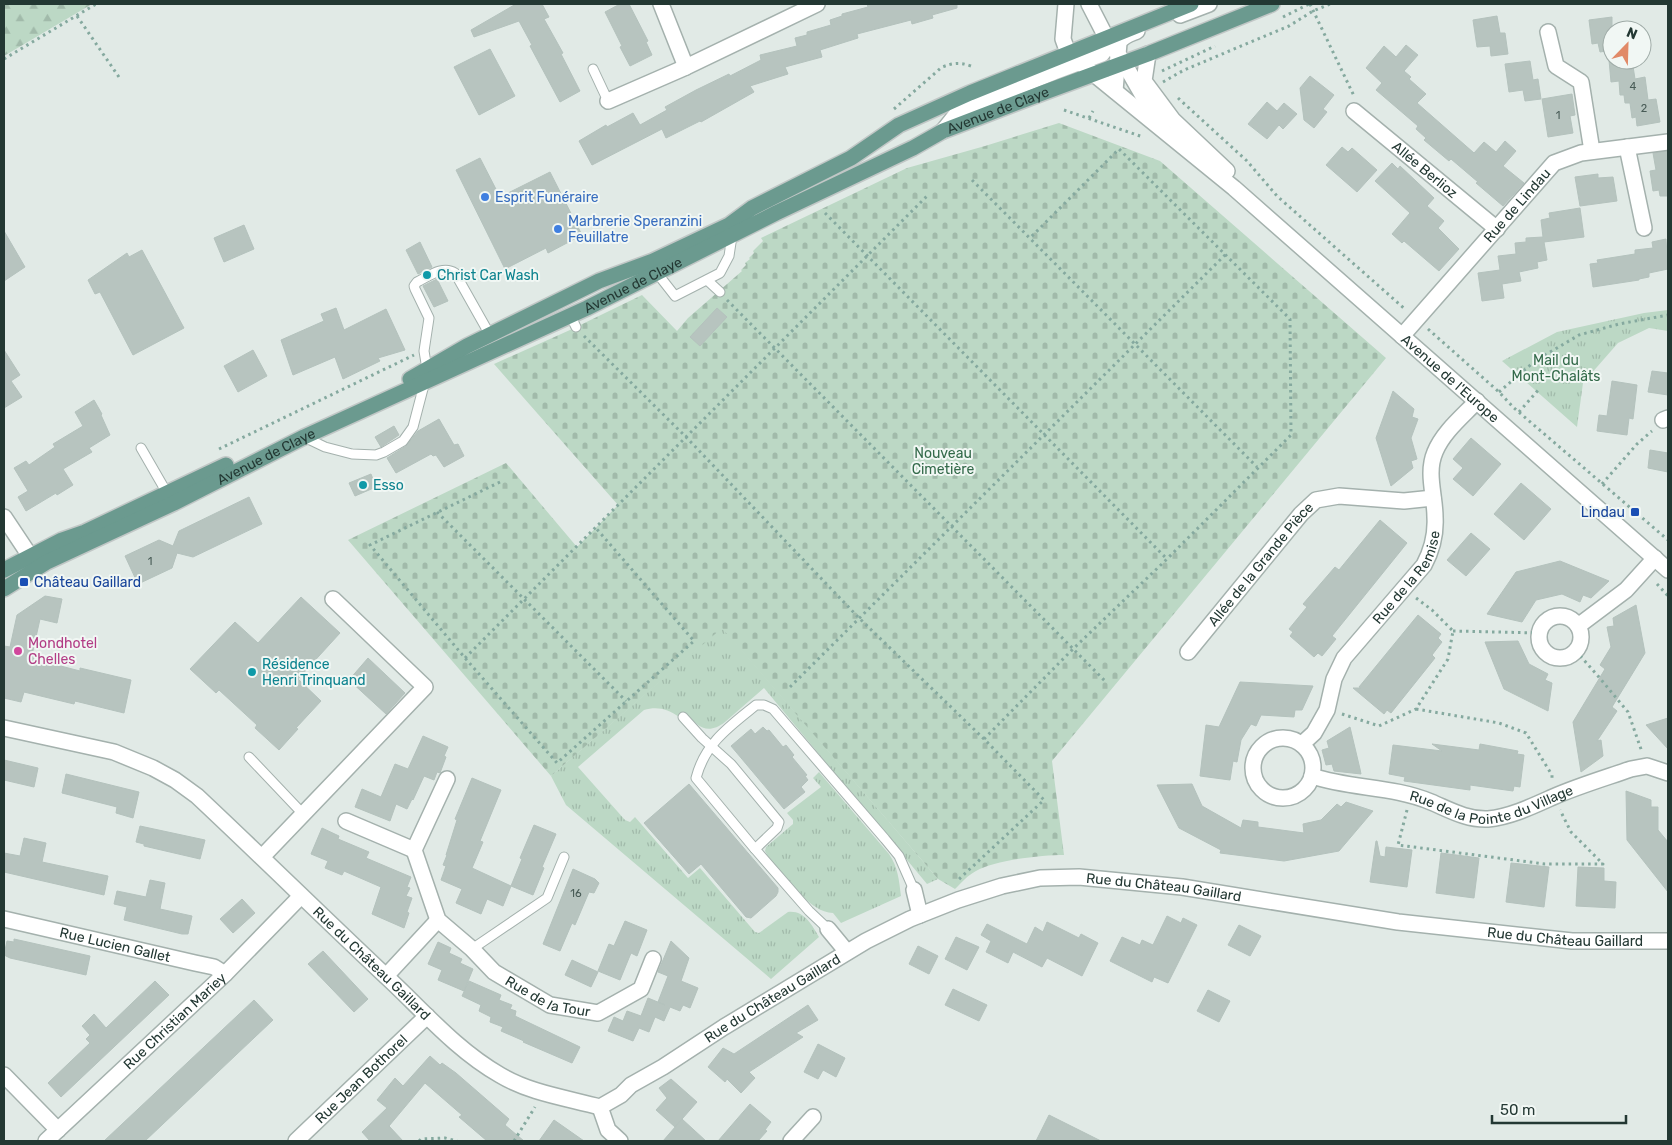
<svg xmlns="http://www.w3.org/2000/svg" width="1672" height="1145" font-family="Rubik,sans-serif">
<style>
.grass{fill:url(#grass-tufts)}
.forest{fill:url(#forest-firs)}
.cemetery{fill:url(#cemetery-stones)}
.building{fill:#b7c4bf;stroke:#b4c2bd}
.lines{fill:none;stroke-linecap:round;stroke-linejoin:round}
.service-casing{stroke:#a4b1ad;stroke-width:11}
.minor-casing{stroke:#a4b1ad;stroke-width:18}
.tertiary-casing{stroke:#a4b1ad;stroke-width:18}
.primary-casing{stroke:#c1c7c6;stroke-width:18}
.path{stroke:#85a99f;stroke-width:3;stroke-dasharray:2.5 4;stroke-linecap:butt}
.service{stroke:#fff;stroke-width:9}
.minor{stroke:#fff;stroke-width:15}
.tertiary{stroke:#fff;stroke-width:15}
.primary{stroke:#6b9a8f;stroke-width:15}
.shop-dot{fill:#3f7fe0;stroke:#f1f7f4;stroke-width:2}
.culture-dot{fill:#0f9aa8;stroke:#f1f7f4;stroke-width:2}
.transit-dot{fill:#1a4fb4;stroke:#f1f7f4;stroke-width:2}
.hotel-dot{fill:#d1479c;stroke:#f1f7f4;stroke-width:2}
.labels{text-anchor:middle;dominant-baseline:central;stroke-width:4;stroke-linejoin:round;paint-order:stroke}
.number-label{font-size:11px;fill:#485b56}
.street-label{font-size:14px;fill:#233833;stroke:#f1f7f4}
.shop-label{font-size:14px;fill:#366cbe;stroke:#f1f7f4;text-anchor:start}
.culture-label{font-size:14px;fill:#0d838f;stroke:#f1f7f4;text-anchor:start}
.park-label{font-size:14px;fill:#336a4a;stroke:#f1f7f4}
.transit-label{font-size:14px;fill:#164399;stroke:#f1f7f4;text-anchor:end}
.hotel-label{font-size:14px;fill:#b23c85;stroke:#f1f7f4;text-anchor:start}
</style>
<defs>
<pattern id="grass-tufts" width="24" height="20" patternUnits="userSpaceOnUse" patternTransform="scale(1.25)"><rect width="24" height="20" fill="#bcd8c5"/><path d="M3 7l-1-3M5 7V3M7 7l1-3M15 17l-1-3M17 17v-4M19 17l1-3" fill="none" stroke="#a1baaa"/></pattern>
<pattern id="forest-firs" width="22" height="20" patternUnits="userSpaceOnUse" patternTransform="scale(1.25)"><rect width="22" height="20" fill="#bcd8c5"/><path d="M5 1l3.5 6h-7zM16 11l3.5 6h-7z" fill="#a1baaa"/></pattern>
<pattern id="cemetery-stones" width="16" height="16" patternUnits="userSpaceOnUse" patternTransform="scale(1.25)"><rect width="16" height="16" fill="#bcd8c5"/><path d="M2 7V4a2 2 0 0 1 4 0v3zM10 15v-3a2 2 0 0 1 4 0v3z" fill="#a1baaa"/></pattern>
</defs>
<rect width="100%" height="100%" fill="#e1eae6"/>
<g class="grass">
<polygon points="1668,310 1668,331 1649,328 1618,343 1583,383 1577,427 1502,361 1557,332 1644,313"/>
<path d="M722 627 938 879 927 884 764 688 725 722C707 736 697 726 685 712L679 717C668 709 657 706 644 710L578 767 625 820 630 822 635 817 688 878 700 868 755 932 759 933 788 912C804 910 812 925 819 937L771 979 566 805 551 776Z"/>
<path d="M819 772 889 854C898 867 899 880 901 896L841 923 833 913C810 913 784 875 769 858L765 851 766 847 793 824V820L787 813 821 787 813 778Z"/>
</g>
<polygon class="forest" points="4,4 92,4 4,56"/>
<path class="cemetery" d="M1059 123 1160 161 1386 358 1052 761 1064 855C1042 855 995 860 976 871 968 875 961 883 955 889L938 879 722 628 551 776 348 540 506 463 577 547 618 505 494 364 570 330 642 295 677 331 688 318 742 271 741 270 746 265 745 263 750 259 749 258 754 253 753 251 763 241 761 238 907 168 985 146Z"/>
<g class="building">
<polygon points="516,4 542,4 549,17 544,19 563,53 561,54 580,91 560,102 530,46 532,45 519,21 474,37 471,30"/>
<polygon points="620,4 629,4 648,41 646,42 652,55 630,66 620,47 622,46 605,12"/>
<polygon points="867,4 957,4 957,8 932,15 933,18 912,24 911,20 857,34 858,38 820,50 822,57 785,67 788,74 750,86 754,92 701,122 700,121 666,138 662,129 592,165 579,141 606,125 607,127 633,113 640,125 667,110 665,107 696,90 729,74 730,76 761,60 760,55 797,46 795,38 807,35 807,32 831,25 830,20 842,16 842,14 868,7"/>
<polygon points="1497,16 1500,33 1505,33 1508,54 1491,56 1490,46 1477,47 1473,20"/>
<polygon points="1612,17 1612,50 1600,52 1598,43 1592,44 1589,20"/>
<polygon points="1406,45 1418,55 1404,71 1411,77 1409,79 1426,94 1417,103 1474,153 1484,142 1496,152 1505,141 1516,151 1503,166 1524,183 1503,206 1476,183 1478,182 1451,159 1449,161 1424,140 1426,138 1416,129 1418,126 1376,90 1382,83 1366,68 1384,46 1396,57"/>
<polygon points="490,49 515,96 479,115 454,67"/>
<polygon points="1609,60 1632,60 1635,79 1645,77 1648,100 1656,99 1660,122 1637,126 1636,117 1632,118 1630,103 1625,103 1624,95 1620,95 1619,81 1611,82"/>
<polygon points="1530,61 1533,80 1538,79 1541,99 1525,101 1523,90 1509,92 1505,64"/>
<polygon points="1310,76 1334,95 1323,109 1327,112 1314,128 1304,120 1300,88"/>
<polygon points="1572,94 1575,115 1570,116 1573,133 1548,137 1542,99"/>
<polygon points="1267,102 1277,111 1284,103 1297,114 1283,129 1279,125 1267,139 1248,124"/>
<polygon points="1342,147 1348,152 1352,148 1377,170 1357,192 1326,165"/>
<polygon points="1668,151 1668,196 1660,196 1659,190 1653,191 1650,171 1656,170 1653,153"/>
<polygon points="480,158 500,197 550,172 582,235 548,253 546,248 505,269 456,170"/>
<polygon points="1392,163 1398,169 1400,166 1434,198 1427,206 1444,221 1438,228 1459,249 1439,271 1404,241 1402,243 1392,234 1410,213 1375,181"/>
<polygon points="1598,174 1598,178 1613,177 1617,201 1580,206 1575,177"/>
<polygon points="1580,208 1584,237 1544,242 1547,260 1537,262 1538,268 1519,272 1521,281 1502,284 1504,298 1482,301 1478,273 1500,270 1498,256 1516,254 1515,243 1526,242 1526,238 1543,237 1541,220 1550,218 1549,213"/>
<polygon points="244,225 254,249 224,262 214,238"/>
<polygon points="4,231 25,267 4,281"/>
<polygon points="1666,239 1668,269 1649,273 1649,277 1639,279 1639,280 1593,287 1590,264 1598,263 1597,260 1635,254 1635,250 1653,248 1652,242"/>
<polygon points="420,242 432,267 418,274 406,250"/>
<polygon points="142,250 184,328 133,355 100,292 95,294 88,280 127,253 129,257"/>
<polygon points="437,279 448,301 434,307 423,286"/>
<polygon points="336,308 344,330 386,309 405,350 378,358 380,361 343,379 335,357 293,375 281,340 324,321 321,314"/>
<polygon points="717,308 727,317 700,346 690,337"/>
<polygon points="4,350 20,375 11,381 22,397 4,408"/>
<polygon points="253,350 267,376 238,392 224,366"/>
<polygon points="1652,371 1668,373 1668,395 1648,392"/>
<polygon points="1612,381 1637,385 1633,419 1629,418 1627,435 1597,431 1599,415 1607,416"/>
<polygon points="1393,391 1414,409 1412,417 1418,419 1411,438 1417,459 1411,461 1413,468 1391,486 1376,438"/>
<polygon points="94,400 102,414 101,415 110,435 89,448 92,452 63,469 73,485 57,495 56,493 26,511 18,497 28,491 14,468 26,461 29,465 55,447 53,444 83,426 75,412"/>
<polygon points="439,419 454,445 458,444 464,456 444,467 436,455 433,456 431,454 396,473 387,458 406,446 418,431"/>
<polygon points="394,426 399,435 381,447 375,437"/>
<polygon points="1471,438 1501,464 1473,496 1453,479 1463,468 1453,459"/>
<polygon points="1650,450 1668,453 1668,472 1648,468"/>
<polygon points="371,474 376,487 355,496 349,483"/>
<polygon points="1521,483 1551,509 1524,540 1494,514"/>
<polygon points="249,497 262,524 193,557 177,553 172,568 138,584 125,556 159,540 173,546 179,531"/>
<polygon points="1380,520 1407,543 1332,636 1336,639 1322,656 1318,653 1314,657 1290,636 1293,632 1289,629 1307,607 1303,604 1335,567 1339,570"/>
<polygon points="1471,533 1490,549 1466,576 1447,560"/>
<polygon points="1560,561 1609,581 1591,598 1583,595 1580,602 1562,594 1536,600 1522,622 1487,614 1516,572"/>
<polygon points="45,596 62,599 57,623 40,619 32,655 49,658 49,663 80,671 80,668 131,680 124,713 75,701 74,704 24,692 21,702 4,698 4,646 10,647 17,615"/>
<polygon points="301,597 340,633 298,679 321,701 296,728 298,729 279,750 255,728 257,725 219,690 216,693 190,669 235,622 258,643"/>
<polygon points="1636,605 1645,653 1612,707 1617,711 1597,741 1601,740 1603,756 1581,772 1573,722 1605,669 1600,665 1611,647 1607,627 1614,626 1613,618"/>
<polygon points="1418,615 1441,634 1438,638 1442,642 1432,655 1435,658 1391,713 1387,710 1384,714 1353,688 1361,688 1359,687"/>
<polygon points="1518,641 1529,664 1548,674 1545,680 1552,683 1548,711 1504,689 1485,642"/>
<polygon points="368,658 405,693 386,714 349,680"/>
<polygon points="1240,682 1313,686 1302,710 1295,710 1294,717 1261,715 1256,726 1251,724 1241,740 1237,762 1233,761 1230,780 1200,776 1206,725 1219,727"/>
<polygon points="1668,718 1668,749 1646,725"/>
<polygon points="763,727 767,731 769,730 783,747 786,745 794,755 792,757 807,775 805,776 808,780 801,787 805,792 784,809 731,746 751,729 755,734"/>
<polygon points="1350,727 1360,769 1361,774 1334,771 1332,764 1326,765 1322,750 1329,748 1327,741"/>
<polygon points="423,736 448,747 444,756 446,757 440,773 437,772 434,780 424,776 413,800 412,799 407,809 396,804 390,821 355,807 362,789 381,797 395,764 408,769"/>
<polygon points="1432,744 1479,750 1480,744 1518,751 1517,754 1524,755 1520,787 1514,786 1513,791 1470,785 1470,790 1404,781 1405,777 1389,774 1393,745 1442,751"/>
<polygon points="4,760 38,768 34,787 4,780"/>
<polygon points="66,774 139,792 133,818 116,813 117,807 62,793"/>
<polygon points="472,778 501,790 480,841 483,842 472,868 511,886 503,906 487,899 481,914 456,903 462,889 441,880 446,866 443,865 447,855 446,855 457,820 455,819"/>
<polygon points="689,784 778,888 778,892 776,896 751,918 746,917 701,864 689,874 644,823"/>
<polygon points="1192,784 1202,806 1241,828 1243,820 1258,822 1258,827 1304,833 1303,824 1321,820 1337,804 1341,807 1346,802 1373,811 1339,851 1284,861 1220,853 1221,850 1179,828 1157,785"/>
<polygon points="1626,791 1651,800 1651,807 1658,807 1658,830 1668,842 1668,892 1627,840"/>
<polygon points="534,825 556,834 542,867 544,868 533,895 511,886 522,859 520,858"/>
<polygon points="140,826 205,840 200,859 144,846 144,844 136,842"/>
<polygon points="322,828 339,836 338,839 369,852 366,858 411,877 407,887 410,888 406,896 412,898 407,912 409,913 404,928 372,914 381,887 344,871 342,875 325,868 328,861 311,854"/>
<polygon points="24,838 46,843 42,862 108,876 104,895 4,872 4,853 20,856"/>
<polygon points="1376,841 1377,841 1380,856 1385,857 1386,847 1412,850 1407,887 1370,882"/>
<polygon points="1441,853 1479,858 1474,898 1436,893"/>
<polygon points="1511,863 1549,867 1544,907 1506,902"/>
<polygon points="1578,867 1604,868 1604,881 1616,882 1615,908 1576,906"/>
<polygon points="573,869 595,879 599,883 594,893 589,892 575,925 572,923 560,951 543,944"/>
<polygon points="150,880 165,883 160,909 192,916 188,934 182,934 124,920 127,907 114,904 117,891 146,897"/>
<polygon points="242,899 255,913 233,933 220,919"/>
<polygon points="1167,916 1181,923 1183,918 1197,925 1168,983 1154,977 1152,982 1110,961 1122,937 1140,945 1142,940 1153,945"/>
<polygon points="625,921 647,930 637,956 631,953 620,980 598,971 609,944 614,946"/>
<polygon points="1047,922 1079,938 1081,934 1098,943 1082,976 1047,958 1042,967 1013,952 1008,963 986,952 991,941 981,935 987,924 1027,944 1035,927 1043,932"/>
<polygon points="1239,925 1261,936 1250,956 1228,945"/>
<polygon points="956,937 979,947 967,970 945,959"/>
<polygon points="14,939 90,956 86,975 10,958 4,955 7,941 14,942"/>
<polygon points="671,941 689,958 681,981 698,988 690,1008 683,1005 680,1011 670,1007 664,1021 655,1017 649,1032 639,1028 633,1041 608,1031 614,1017 623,1021 627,1011 641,1016 648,998 665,1005 658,1002 668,976 658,972"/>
<polygon points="438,942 451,948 449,953 462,959 460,963 473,969 464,991 438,980 442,970 428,964"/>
<polygon points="918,946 938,956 929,974 909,964"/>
<polygon points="323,951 368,999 354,1012 308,964"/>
<polygon points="572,960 598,972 591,987 565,975"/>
<polygon points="155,981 169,995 61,1097 48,1083 90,1043 86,1039 90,1035 82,1026 94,1014 106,1028"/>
<polygon points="469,981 501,995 499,1000 512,1005 510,1009 516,1011 515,1016 580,1047 572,1063 523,1042 524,1041 501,1031 503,1027 490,1022 491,1017 479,1011 481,1005 462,996"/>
<polygon points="953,989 987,1005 979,1021 945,1005"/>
<polygon points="1208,990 1230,1001 1219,1022 1197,1011"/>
<polygon points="254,1000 273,1020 145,1141 104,1141"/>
<polygon points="808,1005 818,1020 796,1033 803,1037 749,1072 755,1078 741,1093 727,1079 725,1082 708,1067 723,1048 734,1054"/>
<polygon points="818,1044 845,1058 836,1077 823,1070 818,1079 804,1072"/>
<polygon points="430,1056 440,1065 442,1063 456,1073 509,1119 505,1125 524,1141 487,1141 459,1117 462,1115 425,1083 389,1126 403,1141 370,1141 362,1132 387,1108 377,1100 395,1078 403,1086"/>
<polygon points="671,1079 697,1102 675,1127 656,1110 667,1098 659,1088"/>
<polygon points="750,1104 771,1122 765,1130 767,1131 758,1141 718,1141"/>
<polygon points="1049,1115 1101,1141 1036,1141"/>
<polygon points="682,1119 706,1141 663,1141"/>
<polygon points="554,1120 584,1141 539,1141"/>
</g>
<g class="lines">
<g class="service-casing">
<g id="service">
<polyline points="593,69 608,101"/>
<polyline points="657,273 675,296 720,273 729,256 732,236"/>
<polyline points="707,280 720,292"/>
<polyline points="570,315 576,327"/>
<path d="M427 369 424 351 429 318 415 289 414 286 417 282C429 276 443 265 455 273L490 335"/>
<polyline points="304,437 325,447 352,454 376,455 384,452 403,441 413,427 425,381"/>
<polyline points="141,448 167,493"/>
<polyline points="683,717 702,738 731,764 779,822 777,828 755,849"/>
<polyline points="249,757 304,815"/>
<path d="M828 929 809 911 755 849 696 778C705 743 730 726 756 705H764L773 709 885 839 899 856 914 890"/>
<polyline points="472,949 547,898 564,857"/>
</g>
</g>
<g class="minor-casing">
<g id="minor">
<polyline points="661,4 686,67"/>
<path id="s1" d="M1066 4 1063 39 1068 53 1234 188 1668 570"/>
<polyline points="1089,4 1106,37 1124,63 1143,96 1151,108 1163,119"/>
<polyline points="1548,32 1556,66 1581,82 1592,151"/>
<polyline points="1148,54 1144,81 1173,120 1227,171"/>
<polyline points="608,101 686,67 817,4"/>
<path id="s2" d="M1354 111 1497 229"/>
<polyline points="1627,147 1644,228"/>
<path id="s3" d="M1402 336 1554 163 1581 153 1668 142"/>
<polyline points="1663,420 1668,418"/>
<polyline points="4,517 30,556"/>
<circle cx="1560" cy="637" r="21"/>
<polyline points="1578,626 1626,590 1655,558"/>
<path id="s4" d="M1188 652 1301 514 1316 500 1339 496 1404 501 1433 498"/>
<path id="s5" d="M4 728 114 752 153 768 175 780 197 796C262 857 326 920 391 981 426 1014 458 1051 500 1075 530 1093 567 1098 600 1107L621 1095 631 1085 663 1067 724 1027 866 941 910 919 958 900 1002 886 1040 878 1079 877 1182 887 1398 922 1572 941H1668"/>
<circle cx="1283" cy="768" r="30"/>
<path id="s6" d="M1302 744 1314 733 1327 710 1334 679 1344 658 1424 565C1432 550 1436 534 1435 517 1435 495 1426 473 1435 452 1443 432 1463 416 1477 401"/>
<path id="s7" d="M1312 776C1351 789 1393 786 1431 802 1450 810 1467 820 1488 819 1510 817 1533 806 1553 797 1578 786 1605 778 1631 769L1647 766 1668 773"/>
<path id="s8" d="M447 779 414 850 438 920 472 949 494 972 550 1005 598 1013 641 989 653 959"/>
<polyline points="346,821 414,850"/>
<polyline points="262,857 425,687 333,599"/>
<polyline points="914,890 920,915"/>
<path id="s9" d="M4 919 195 963 214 967 225 974"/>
<polyline points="828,929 847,952"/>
<polyline points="386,976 438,920"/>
<polyline points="4,1075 58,1130"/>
<polyline points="600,1107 608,1130 620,1141"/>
<path id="s10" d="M46 1141 225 974 301 896"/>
<path id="s11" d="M296 1141 427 1016"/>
<polyline points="791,1141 813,1117"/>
</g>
</g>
<g class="tertiary-casing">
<g id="tertiary">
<polyline points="1180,15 1209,4"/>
<path d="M1115 91 1119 43C1122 36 1130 34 1137 31"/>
<polyline points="943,131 959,111 1054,72 1102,54 1105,50 1106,37"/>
</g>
</g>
<g class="primary-casing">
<g id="primary">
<polyline points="410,379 467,346 599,281 653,261 729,225 752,208 851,158 899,125 970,93 1191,4"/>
<polyline points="4,570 62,540 85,532 226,465"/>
<path id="s12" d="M4 589 47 562 174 503 304 437 587 308 776 213 913 148 943 131 1045 92 1148 54 1272 4"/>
</g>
</g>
<g class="path">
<polyline points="1310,4 1354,96"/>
<polyline points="77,16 121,80"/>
<polyline points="1283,17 1309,4"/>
<polyline points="4,59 96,4"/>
<polyline points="1162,71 1215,46"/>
<polyline points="1163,82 1184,70 1289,26 1313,11 1330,4"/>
<polyline points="1178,98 1247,161 1277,196 1406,310"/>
<path d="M894 109 942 67C953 63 960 62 971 66"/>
<polyline points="1064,110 1143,137"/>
<polyline points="1089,118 1093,111"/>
<polyline points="972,180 1257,467"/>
<polyline points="825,213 1167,559"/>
<polyline points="727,300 1107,683"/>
<polyline points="1428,329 1499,392 1514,408 1668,540"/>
<polyline points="584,336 686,437 859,618 984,739 1044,800 957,881"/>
<polyline points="1499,392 1535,361 1579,335 1619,324 1668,315"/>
<polyline points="1519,412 1540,388"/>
<polyline points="219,449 414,355"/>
<polyline points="500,482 370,545 465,658 557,763 694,641 595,527"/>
<polyline points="1602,484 1637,444 1652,431"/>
<polyline points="437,512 626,701"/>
<polyline points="1657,584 1668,596"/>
<polyline points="1453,631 1540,633"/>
<polyline points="1576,651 1598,676 1628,712 1642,752"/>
<polyline points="465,658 928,195"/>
<polyline points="790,687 1226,254"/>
<polyline points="1416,709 1499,723 1526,733 1552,775 1552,780"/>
<polyline points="1342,714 1379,726 1416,709 1448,659 1453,631 1432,610 1416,598"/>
<polyline points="984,739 1073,649 1167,559 1291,435 1290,319 1119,149 1030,238"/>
<polyline points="1407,810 1398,845 1545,864 1603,864 1571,832 1560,810"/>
<polyline points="419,1141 421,1139 445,1138 457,1141"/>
<polyline points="514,1141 535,1107"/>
</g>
<use href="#service" class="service"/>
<use href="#minor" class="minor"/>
<use href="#tertiary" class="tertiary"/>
<use href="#primary" class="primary"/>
</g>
<g class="shop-dot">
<circle cx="485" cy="197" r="5"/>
<circle cx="558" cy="229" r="5"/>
</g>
<g class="culture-dot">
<circle cx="427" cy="275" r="5"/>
<circle cx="363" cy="485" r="5"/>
<circle cx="252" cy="672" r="5"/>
</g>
<g class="transit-dot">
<rect x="1630" y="507" width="10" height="10" rx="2.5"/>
<rect x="19" y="577" width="10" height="10" rx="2.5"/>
</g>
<circle class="hotel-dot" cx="18" cy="651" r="5"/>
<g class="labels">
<g class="number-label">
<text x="1633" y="86">4</text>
<text x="1644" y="108">2</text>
<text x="1558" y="115">1</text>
<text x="150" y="561">1</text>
<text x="576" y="893">16</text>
</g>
<g class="street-label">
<text stroke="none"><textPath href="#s12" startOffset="1104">Avenue de Claye</textPath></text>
<text stroke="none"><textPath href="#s2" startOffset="92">Allée Berlioz</textPath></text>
<text stroke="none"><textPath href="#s3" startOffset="174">Rue de Lindau</textPath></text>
<text stroke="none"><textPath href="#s12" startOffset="699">Avenue de Claye</textPath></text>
<text stroke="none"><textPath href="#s1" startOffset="552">Avenue de l'Europe</textPath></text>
<text stroke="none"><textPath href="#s12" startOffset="294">Avenue de Claye</textPath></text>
<text stroke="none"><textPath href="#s4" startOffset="114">Allée de la Grande Pièce</textPath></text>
<text stroke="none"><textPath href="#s6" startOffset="201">Rue de la Remise</textPath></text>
<text stroke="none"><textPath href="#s7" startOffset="186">Rue de la Pointe du Village</textPath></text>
<text stroke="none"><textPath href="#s5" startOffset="1349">Rue du Château Gaillard</textPath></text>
<text stroke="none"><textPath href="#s5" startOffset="1754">Rue du Château Gaillard</textPath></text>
<text stroke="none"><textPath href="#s9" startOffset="114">Rue Lucien Gallet</textPath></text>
<text stroke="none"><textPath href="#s5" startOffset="449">Rue du Château Gaillard</textPath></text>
<text stroke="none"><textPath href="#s8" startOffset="289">Rue de la Tour</textPath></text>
<text stroke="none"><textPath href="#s5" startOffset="929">Rue du Château Gaillard</textPath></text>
<text stroke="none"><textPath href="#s10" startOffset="176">Rue Christian Mariey</textPath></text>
<text stroke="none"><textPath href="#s11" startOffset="90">Rue Jean Bothorel</textPath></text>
</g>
<g class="shop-label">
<text x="495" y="197">Esprit Funéraire</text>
<text x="568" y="221">Marbrerie Speranzini<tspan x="568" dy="16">Feuillatre</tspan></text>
</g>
<g class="culture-label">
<text x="437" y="275">Christ Car Wash</text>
<text x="373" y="485">Esso</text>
<text x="262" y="664">Résidence<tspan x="262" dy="16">Henri Trinquand</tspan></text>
</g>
<g class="park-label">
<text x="1556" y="360">Mail du<tspan x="1556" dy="16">Mont-Chalâts</tspan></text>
<text x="943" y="453">Nouveau<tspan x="943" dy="16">Cimetière</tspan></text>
</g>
<g class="transit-label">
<text x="1625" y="512">Lindau</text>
<text x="34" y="582" text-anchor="start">Château Gaillard</text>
</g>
<g class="hotel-label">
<text x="28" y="643">Mondhotel<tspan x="28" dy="16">Chelles</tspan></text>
</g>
</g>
<rect width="1672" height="1145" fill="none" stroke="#233833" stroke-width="10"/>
<g transform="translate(1627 45) rotate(23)"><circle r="24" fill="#f1f7f4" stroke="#9faba7"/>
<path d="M0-4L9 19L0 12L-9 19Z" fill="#e18a68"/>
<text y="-8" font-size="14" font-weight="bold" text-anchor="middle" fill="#233833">N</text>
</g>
<path d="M1492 1115v8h134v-8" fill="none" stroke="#233833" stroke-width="2.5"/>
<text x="1500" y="1115" font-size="15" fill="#233833" stroke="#f1f7f4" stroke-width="4" paint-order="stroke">50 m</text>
</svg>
